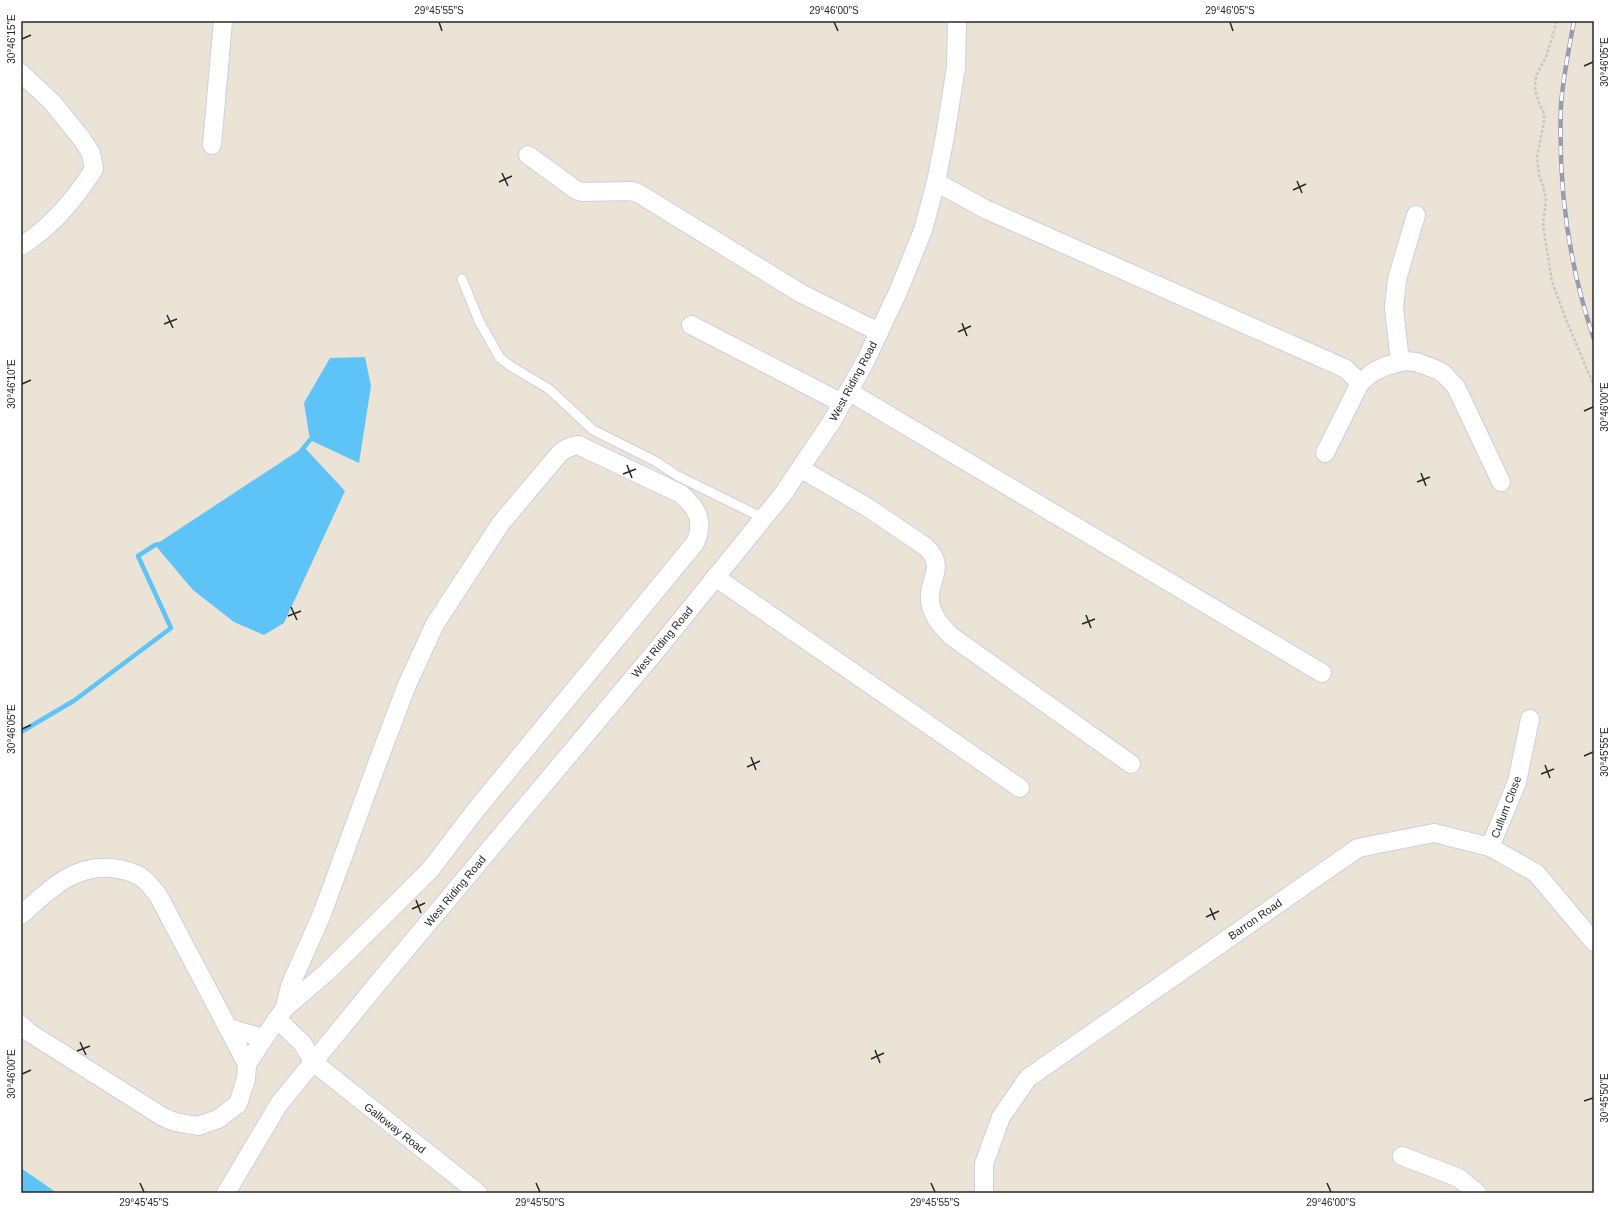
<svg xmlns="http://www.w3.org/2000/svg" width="1615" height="1214" font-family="Arial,sans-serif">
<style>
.water{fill:#5ec4f8}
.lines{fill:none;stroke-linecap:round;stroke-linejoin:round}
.stream{stroke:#5ec4f8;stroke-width:4.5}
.lane-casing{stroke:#cccee2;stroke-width:11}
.street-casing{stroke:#cccee2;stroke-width:20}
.path{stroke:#c7c7c7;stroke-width:2.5;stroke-dasharray:3 2;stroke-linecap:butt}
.lane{stroke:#fff;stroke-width:9}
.street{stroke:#fff;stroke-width:18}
.rail-casing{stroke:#999bb3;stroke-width:4.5}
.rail{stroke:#fff;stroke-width:3;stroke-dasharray:9;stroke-linecap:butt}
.ticks{fill:none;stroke:#272727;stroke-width:1.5}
.labels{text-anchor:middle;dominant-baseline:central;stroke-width:3;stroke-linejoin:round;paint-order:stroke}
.street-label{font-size:11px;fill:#272727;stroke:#fff}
.neatline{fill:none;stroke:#272727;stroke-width:1.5}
.ticks-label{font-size:10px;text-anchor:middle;fill:#272727}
</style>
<rect width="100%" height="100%" fill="#ebe4d6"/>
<g class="water">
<polygon points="365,357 371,386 359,463 310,440 304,403 330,358"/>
<polygon points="304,447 345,491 284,623 264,635 234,622 193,590 155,545"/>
<polygon points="21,1168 57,1193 21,1193"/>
</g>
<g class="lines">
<g class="stream">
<polyline points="301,451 310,440"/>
<polyline points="21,732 75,700 171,628 138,556 155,545 160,544"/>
</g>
<g class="lane-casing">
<polyline id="lane" points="462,279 479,321 500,358 509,365 549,389 593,430 655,461 678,476 763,518"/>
</g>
<g class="street-casing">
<g id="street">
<path d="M21 73 52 102 82 139 91 153 94 169C75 199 52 227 21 246"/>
<polyline points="212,145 223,21"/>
<polyline points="528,155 576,190 582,192 631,191 638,193 802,294 879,332"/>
<polyline points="936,182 985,209 1335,364 1346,369 1360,383"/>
<polyline points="691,325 842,403"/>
<polyline points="1400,362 1394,308 1397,279 1416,215"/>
<polyline points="848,391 1322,673"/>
<polyline points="1325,453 1360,383 1373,372 1386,366 1405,361 1416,362 1435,369 1443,373 1456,387 1501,482"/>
<path d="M801 469 867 507 926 547C945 566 931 575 930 596 929 612 940 625 951 636L1131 764"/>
<polyline points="715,577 1020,788"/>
<polyline points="1490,847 1517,782 1530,719"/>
<path d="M21 915C48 891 72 865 111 868 120 869 133 872 141 877 147 881 153 889 158 895L247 1064 246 1079 238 1104 218 1119 198 1126 175 1122 163 1117 30 1033 21 1025"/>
<path d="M277 1019 285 1008 327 972 430 870 475 811 695 543C705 521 697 508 681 494L578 445C570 446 566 448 560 453L501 523 435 624 407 685 381 753 322 914 290 986 285 1008"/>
<polyline points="228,1028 263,1038"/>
<polyline points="247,1064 277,1019 303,1044 313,1062 478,1193"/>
<polyline points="1402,1156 1459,1178 1477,1193"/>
<polyline points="226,1193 279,1104 387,972 660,646 783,494 832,421 866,360 879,332 898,292 923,230 936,182 945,136 956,67 957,21"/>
<polyline points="984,1193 984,1164 1001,1117 1028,1078 1358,848 1434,833 1490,847 1536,873 1594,942"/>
</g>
</g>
<polyline class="path" points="1557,21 1546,57 1536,76 1535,89 1539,103 1544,113 1544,122 1537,157 1539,175 1543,186 1546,200 1543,225 1552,282 1567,322 1594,386"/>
<use href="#lane" class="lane"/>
<use href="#street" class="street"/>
<g class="rail-casing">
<path id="rail" d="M1574 21C1569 49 1563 77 1561 105 1558 185 1568 263 1594 339"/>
</g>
<use href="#rail" class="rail"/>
</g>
<path class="ticks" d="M439 22 442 31M834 22 838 31M1230 22 1233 31M22 39 31 35M1584 66 1593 62M502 173 508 186M1297 181 1302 193M499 182 512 176M1293 190 1306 184M167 315 173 328M962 323 967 336M164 324 177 319M958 332 971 326M22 384 31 380M1584 411 1593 407M627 465 632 478M1421 473 1426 486M623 474 636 469M1417 482 1430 477M291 607 297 620M1086 615 1091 628M288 616 301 611M1082 624 1095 619M22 729 31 725M1584 756 1593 752M751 757 756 770M1545 765 1550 778M747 767 760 761M1541 774 1554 769M416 900 421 913M1210 908 1215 920M412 909 425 903M1206 917 1219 911M80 1042 86 1055M875 1050 880 1063M77 1051 90 1046M871 1059 884 1053M22 1074 31 1070M1584 1101 1593 1098M140 1183 144 1192M536 1183 540 1192M931 1183 935 1192M1327 1183 1331 1192"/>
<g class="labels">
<g class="street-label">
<text transform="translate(853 381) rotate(-62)">West Riding Road</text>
<text transform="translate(662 642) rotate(-50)">West Riding Road</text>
<text transform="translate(1506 807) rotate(-69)">Cullum Close</text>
<text transform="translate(455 891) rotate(-50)">West Riding Road</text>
<text transform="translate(1255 919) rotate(-35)">Barron Road</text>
<text transform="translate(395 1128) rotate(38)">Galloway Road</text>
</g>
</g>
<rect width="1615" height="1214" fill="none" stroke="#ffffff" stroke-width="44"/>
<rect x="22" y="22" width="1571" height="1170" class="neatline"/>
<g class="ticks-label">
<text x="439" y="14">29°45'55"S</text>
<text x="834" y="14">29°46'00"S</text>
<text x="1230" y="14">29°46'05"S</text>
<text transform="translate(11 39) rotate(-90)" y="4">30°46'15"E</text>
<text transform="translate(1604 62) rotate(-90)" y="4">30°46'05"E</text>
<text transform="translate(11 384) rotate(-90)" y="4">30°46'10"E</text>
<text transform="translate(1604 407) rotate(-90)" y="4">30°46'00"E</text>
<text transform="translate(11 729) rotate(-90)" y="4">30°46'05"E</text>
<text transform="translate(1604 752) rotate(-90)" y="4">30°45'55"E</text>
<text transform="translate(11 1074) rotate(-90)" y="4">30°46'00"E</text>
<text transform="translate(1604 1098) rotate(-90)" y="4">30°45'50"E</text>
<text x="144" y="1206">29°45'45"S</text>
<text x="540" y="1206">29°45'50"S</text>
<text x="935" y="1206">29°45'55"S</text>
<text x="1331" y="1206">29°46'00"S</text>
</g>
</svg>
